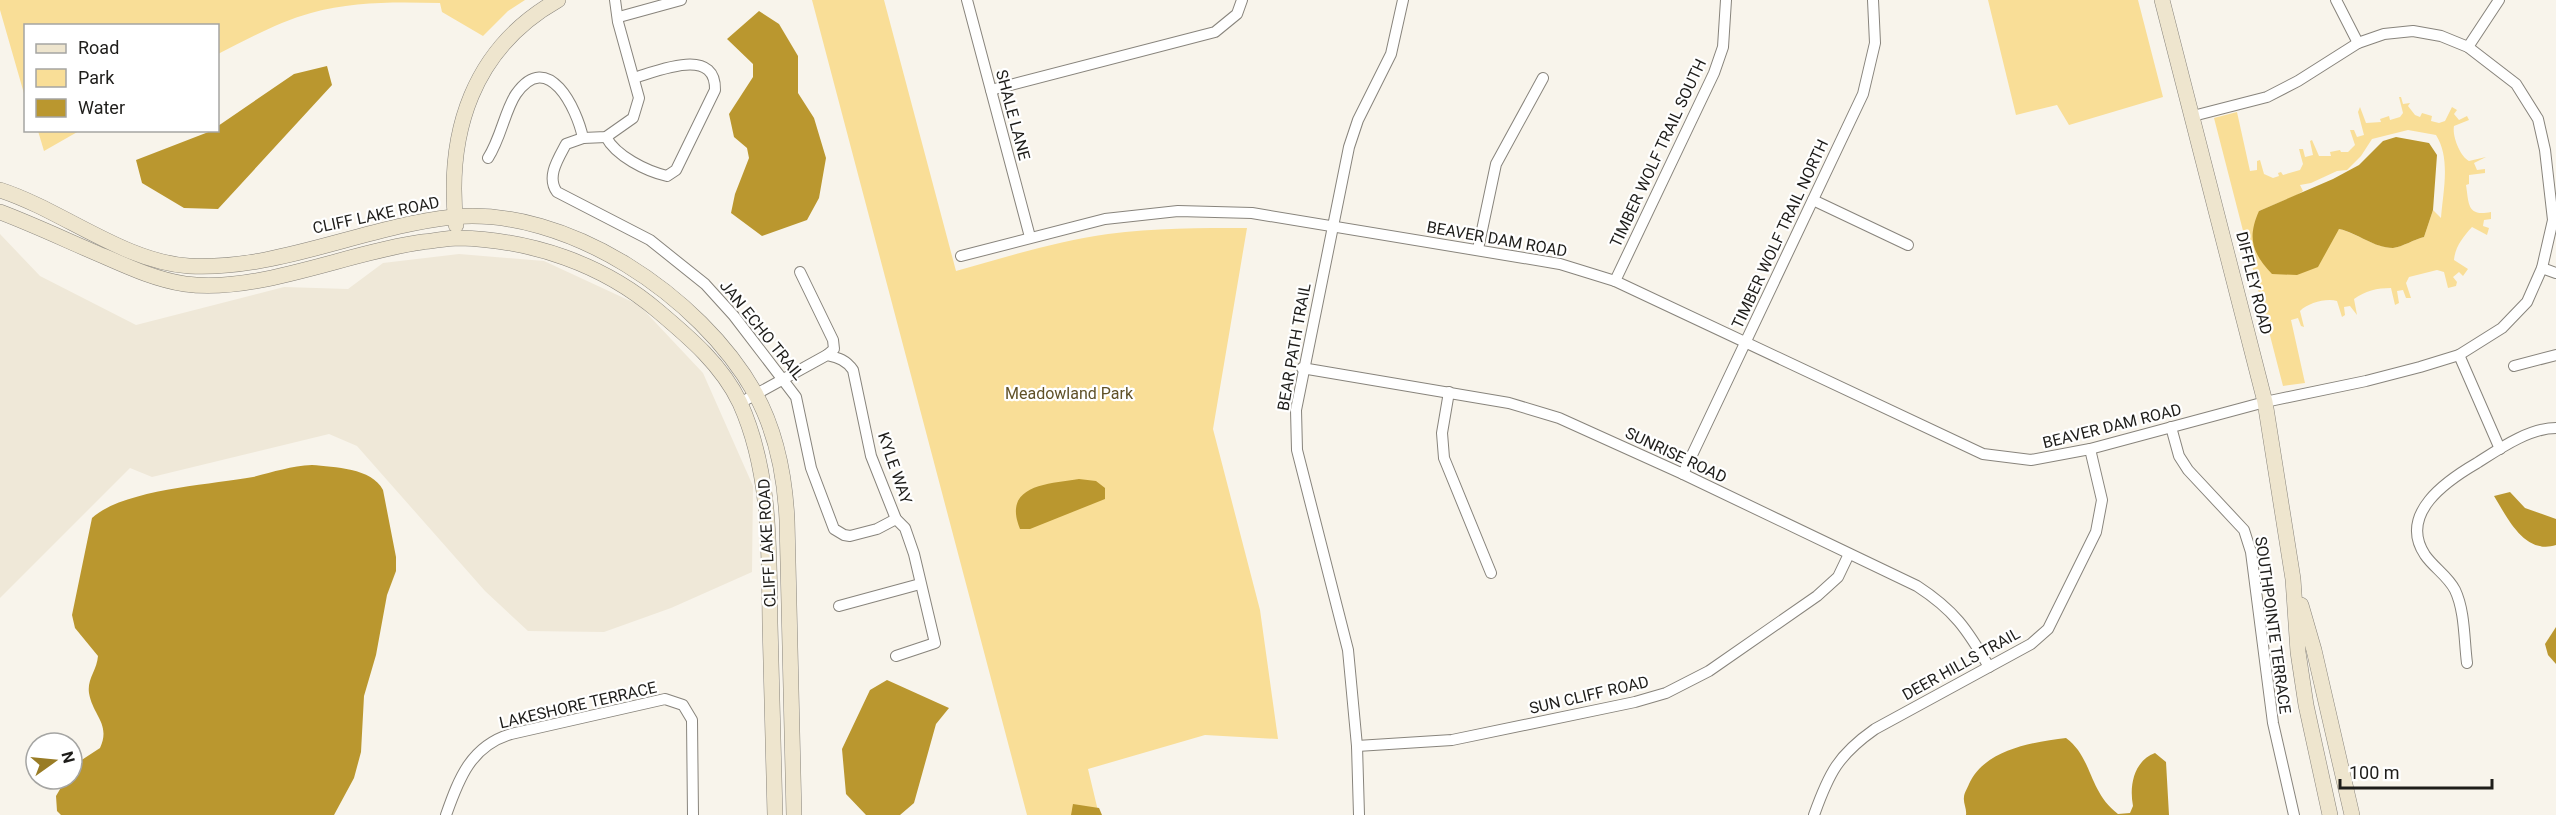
<svg xmlns="http://www.w3.org/2000/svg" width="2556" height="815" font-family="Roboto,sans-serif">
<style>
.built{fill:#efe8d8}
.green{fill:#f9de97;fill-rule:evenodd}
.water{fill:#ba972f}
.lines{fill:none;stroke-linecap:round;stroke-linejoin:round}
.street-casing{stroke:#88847c;stroke-width:12}
.secondary-casing{stroke:#88847c;stroke-width:16}
.street{stroke:#fff;stroke-width:10}
.secondary{stroke:#eee5ce;stroke-width:15}
.labels{text-anchor:middle;dominant-baseline:central;stroke-width:4.5;stroke-linejoin:round;paint-order:stroke}
.street-label{font-size:16px;fill:#1e1d1a;stroke:#fff}
.park-label{font-size:16px;fill:#605128;stroke:#fff}
</style>
<rect width="100%" height="100%" fill="#f8f4eb"/>
<polygon class="built" points="0,234 40,276 136,325 284,287 348,289 383,263 459,254 544,261 639,305 703,373 753,486 752,572 671,608 604,632 528,631 485,591 357,446 329,434 152,477 130,468 0,598"/>
<g class="green">
<path d="M0 0H525L508 11 483 36 442 12 440 3C398 2 353 1 311 13 278 22 248 39 218 54V26H26L25 97 0 10Z"/>
<path d="M812 0H884L956 271C1006 257 1057 241 1108 234 1154 228 1200 228 1247 228L1213 429 1260 610 1278 739 1205 735 1088 769 1099 815H1027Z"/>
<polygon points="1988,0 2138,0 2163,97 2069,125 2057,105 2016,115"/>
<path d="M2399 97H2401L2403 104 2410 103 2408 106 2415 115 2420 117 2422 113 2432 116 2431 121 2439 123 2445 121 2452 107 2457 110 2454 114 2459 120 2467 116 2469 120 2454 126C2452 136 2460 156 2469 161L2486 157 2474 163 2477 170 2485 169V173L2469 175V184L2466 185C2469 204 2467 217 2491 212V219L2484 220 2483 226 2489 228 2487 235 2472 227C2463 237 2455 247 2454 260L2468 269 2463 276 2459 272 2453 277 2457 282 2456 286 2448 288 2444 272 2437 270 2409 277 2406 283 2411 298H2406L2403 290 2397 291 2399 303 2395 305 2391 288C2377 288 2365 291 2354 299L2357 315 2350 306 2344 307 2345 315 2342 317 2337 301C2326 298 2308 303 2300 311L2304 327 2301 326 2298 318 2291 320 2305 383 2283 386 2214 118 2237 112 2250 171 2257 170V161L2260 160 2264 174 2273 178 2279 176 2278 173 2281 172 2283 175 2300 170 2303 164 2299 149H2303L2305 157 2313 155 2310 141 2312 140 2319 156H2331L2330 152 2340 150 2341 152H2348L2355 145 2350 130H2354L2357 137 2364 135 2358 112 2360 107 2366 123 2381 122 2380 119 2389 116 2390 120 2400 117 2403 113ZM2408 130 2436 135C2451 159 2443 191 2441 218L2433 210 2424 237C2415 239 2402 247 2393 248 2375 248 2357 233 2339 229L2335 233 2259 211 2297 195 2303 191 2300 185 2311 183 2337 171 2347 170 2361 156 2372 139Z"/>
<polygon points="38,131 38,130 79,131 44,151"/>
</g>
<g class="water">
<polygon points="759,11 779,24 798,56 798,93 814,118 826,158 819,198 807,220 762,236 731,213 735,194 749,158 747,148 734,137 729,114 753,77 753,64 727,39"/>
<polygon points="327,66 332,85 218,209 184,208 142,183 136,160 211,131 218,130 218,126 294,74"/>
<path d="M2396 137 2429 143 2437 155 2433 210 2424 237C2415 239 2402 247 2393 248 2374 248 2358 233 2339 229L2318 267 2297 275 2272 274C2252 253 2247 238 2259 211L2333 179 2359 165 2383 141Z"/>
<path d="M312 465C334 467 372 468 383 490L396 557V571L387 595 376 655 364 696 361 752 354 778 334 815H61L57 811 56 796 66 779H72L74 765 100 748C111 724 93 716 89 693 87 679 97 670 98 656L75 628 72 615 92 518C124 489 210 485 253 477 273 472 291 466 312 465Z"/>
<path d="M1079 479 1096 481 1105 488V499L1030 529H1020C1002 485 1047 484 1079 479Z"/>
<path d="M2510 492 2525 508 2556 519V545C2525 555 2508 519 2494 496Z"/>
<polygon points="2556,627 2556,664 2548,655 2545,644"/>
<polygon points="887,680 949,708 936,724 914,803 900,815 866,815 846,794 842,749 870,690"/>
<path d="M2066 738C2093 758 2088 791 2118 814L2130 813 2133 806C2129 785 2134 761 2155 753L2166 762 2169 815H1966C1967 809 1963 803 1964 797 1964 793 1968 787 1969 784 1985 749 2033 742 2066 738Z"/>
<polygon points="1073,804 1099,808 1102,815 1071,815"/>
</g>
<g class="lines">
<g class="street-casing">
<g id="street">
<path d="M615 0 618 22 639 98 633 118 606 137 583 138 566 144C558 159 546 177 557 192L650 240 705 284 734 316 796 397 811 468 834 529 844 535 850 536 877 529 896 519"/>
<polyline points="967,0 1030,237"/>
<polyline points="2336,0 2358,43"/>
<polyline points="619,17 681,0"/>
<polyline points="2468,47 2499,0"/>
<polyline points="991,90 1215,32 1237,14 1242,0"/>
<path d="M606 137C616 156 646 171 667 176L676 170 715 90C716 46 658 71 634 78"/>
<path d="M488 158C501 138 505 110 516 94 548 48 577 109 583 138"/>
<polyline points="1813,200 1908,245"/>
<polyline points="1478,249 1496,164 1543,78"/>
<polyline points="961,256 1105,219 1178,211 1252,213 1560,264 1615,281 1983,454 2031,460 2090,449 2265,402 2366,381 2420,367 2459,355 2502,328 2527,302 2542,268 2553,220 2545,150 2538,119 2516,84 2468,47 2441,36 2413,31 2384,34 2358,43 2298,81 2267,97 2193,116"/>
<polyline points="2542,268 2556,273"/>
<polyline points="800,272 833,340 834,349 827,355"/>
<polyline points="1615,281 1714,73 1723,47 1726,0"/>
<polyline points="2459,355 2500,449"/>
<polyline points="2514,366 2556,355"/>
<path d="M1302 368 1509 403 1559 418 1683 474 1917 586C1954 610 1967 629 1989 667"/>
<polyline points="1449,392 1442,433 1444,458 1491,573"/>
<path d="M740 403 827 355C839 358 846 360 853 370L871 456 896 519 905 528 914 554 935 643 896 656"/>
<polyline points="2171,427 2179,456 2188,470 2244,530 2251,552 2273,723 2294,815"/>
<polyline points="1683,474 1863,94 1875,43 1873,0"/>
<polyline points="839,606 920,584"/>
<path d="M2467 663C2464 640 2465 611 2455 590 2448 576 2434 568 2425 555 2398 514 2446 481 2477 463 2499 449 2529 428 2556 428"/>
<polyline points="1357,746 1452,740 1635,702 1666,693 1709,671 1817,596 1838,577 1849,554"/>
<path d="M446 815C459 778 471 746 511 734L665 699 683 705 692 720 693 815"/>
<polyline points="1359,815 1357,746 1348,650 1297,450 1296,410 1349,147 1358,120 1391,54 1403,0"/>
<path d="M1814 815C1829 773 1838 755 1875 729L2031 644 2048 629 2096 532 2102 500 2090 449"/>
</g>
</g>
<g class="secondary-casing">
<g id="secondary">
<polyline points="2162,0 2265,402 2293,579 2298,652 2306,705 2330,815"/>
<path d="M0 190C62 210 124 262 189 266 276 271 366 226 453 217 567 206 700 296 755 393 776 431 785 478 787 520L794 815"/>
<path d="M0 212C37 226 72 243 108 258 133 269 158 280 185 284 257 294 348 252 422 242 434 241 447 238 459 238 532 240 603 264 658 311 690 338 722 365 740 403 771 472 769 549 770 623 772 687 773 751 775 815"/>
<path d="M456 225C446 132 473 48 558 0"/>
<polyline points="2301,605 2314,650 2352,815"/>
</g>
</g>
<use href="#street" class="street"/>
<use href="#secondary" class="secondary"/>
</g>
<g class="labels">
<g class="street-label">
<text transform="translate(1013 115) rotate(75)">SHALE LANE</text>
<text transform="translate(1658 153) rotate(-65)">TIMBER WOLF TRAIL SOUTH</text>
<text transform="translate(376 215) rotate(-12)">CLIFF LAKE ROAD</text>
<text transform="translate(1780 234) rotate(-65)">TIMBER WOLF TRAIL NORTH</text>
<text transform="translate(1497 239) rotate(10)">BEAVER DAM ROAD</text>
<text transform="translate(2254 283) rotate(76)">DIFFLEY ROAD</text>
<text transform="translate(762 330) rotate(51)">JAN ECHO TRAIL</text>
<text transform="translate(1294 347) rotate(-80)">BEAR PATH TRAIL</text>
<text transform="translate(2112 426) rotate(-14)">BEAVER DAM ROAD</text>
<text transform="translate(1676 455) rotate(25)">SUNRISE ROAD</text>
<text transform="translate(895 468) rotate(71)">KYLE WAY</text>
<text transform="translate(767 543) rotate(-93)">CLIFF LAKE ROAD</text>
<text transform="translate(2273 625) rotate(82)">SOUTHPOINTE TERRACE</text>
<text transform="translate(1961 664) rotate(-29)">DEER HILLS TRAIL</text>
<text transform="translate(1589 695) rotate(-13)">SUN CLIFF ROAD</text>
<text transform="translate(578 705) rotate(-13)">LAKESHORE TERRACE</text>
</g>
<g class="park-label">
<text x="1069" y="393">Meadowland Park</text>
</g>
</g>
<rect x="24" y="24" width="195" height="108" fill="#ffffff" stroke="#a5a5a3" stroke-width="1.5"/>
<rect x="36" y="44" width="30" height="9" fill="#eee5ce" stroke="#a5a5a3" stroke-width="1.5"/>
<text x="78" y="54" font-size="18" fill="#1e1d1a">Road</text>
<rect x="36" y="69" width="30" height="18" fill="#f9de97" stroke="#a5a5a3" stroke-width="1.5"/>
<text x="78" y="84" font-size="18" fill="#1e1d1a">Park</text>
<rect x="36" y="99" width="30" height="18" fill="#ba972f" stroke="#a5a5a3" stroke-width="1.5"/>
<text x="78" y="114" font-size="18" fill="#1e1d1a">Water</text>
<g transform="translate(54 761) rotate(75)"><circle r="28" fill="#ffffff" stroke="#a5a5a3" stroke-width="1.5"/>
<path d="M0-4.5L10 22L0 15L-10 22Z" fill="#997c25"/>
<text y="-9" font-size="16" font-weight="bold" text-anchor="middle" fill="#1e1d1a">N</text>
</g>
<path d="M2340 779v9h152v-9" fill="none" stroke="#1e1d1a" stroke-width="3"/>
<text x="2349" y="779" font-size="18" fill="#1e1d1a" stroke="#ffffff" stroke-width="4.5" paint-order="stroke">100 m</text>
</svg>
